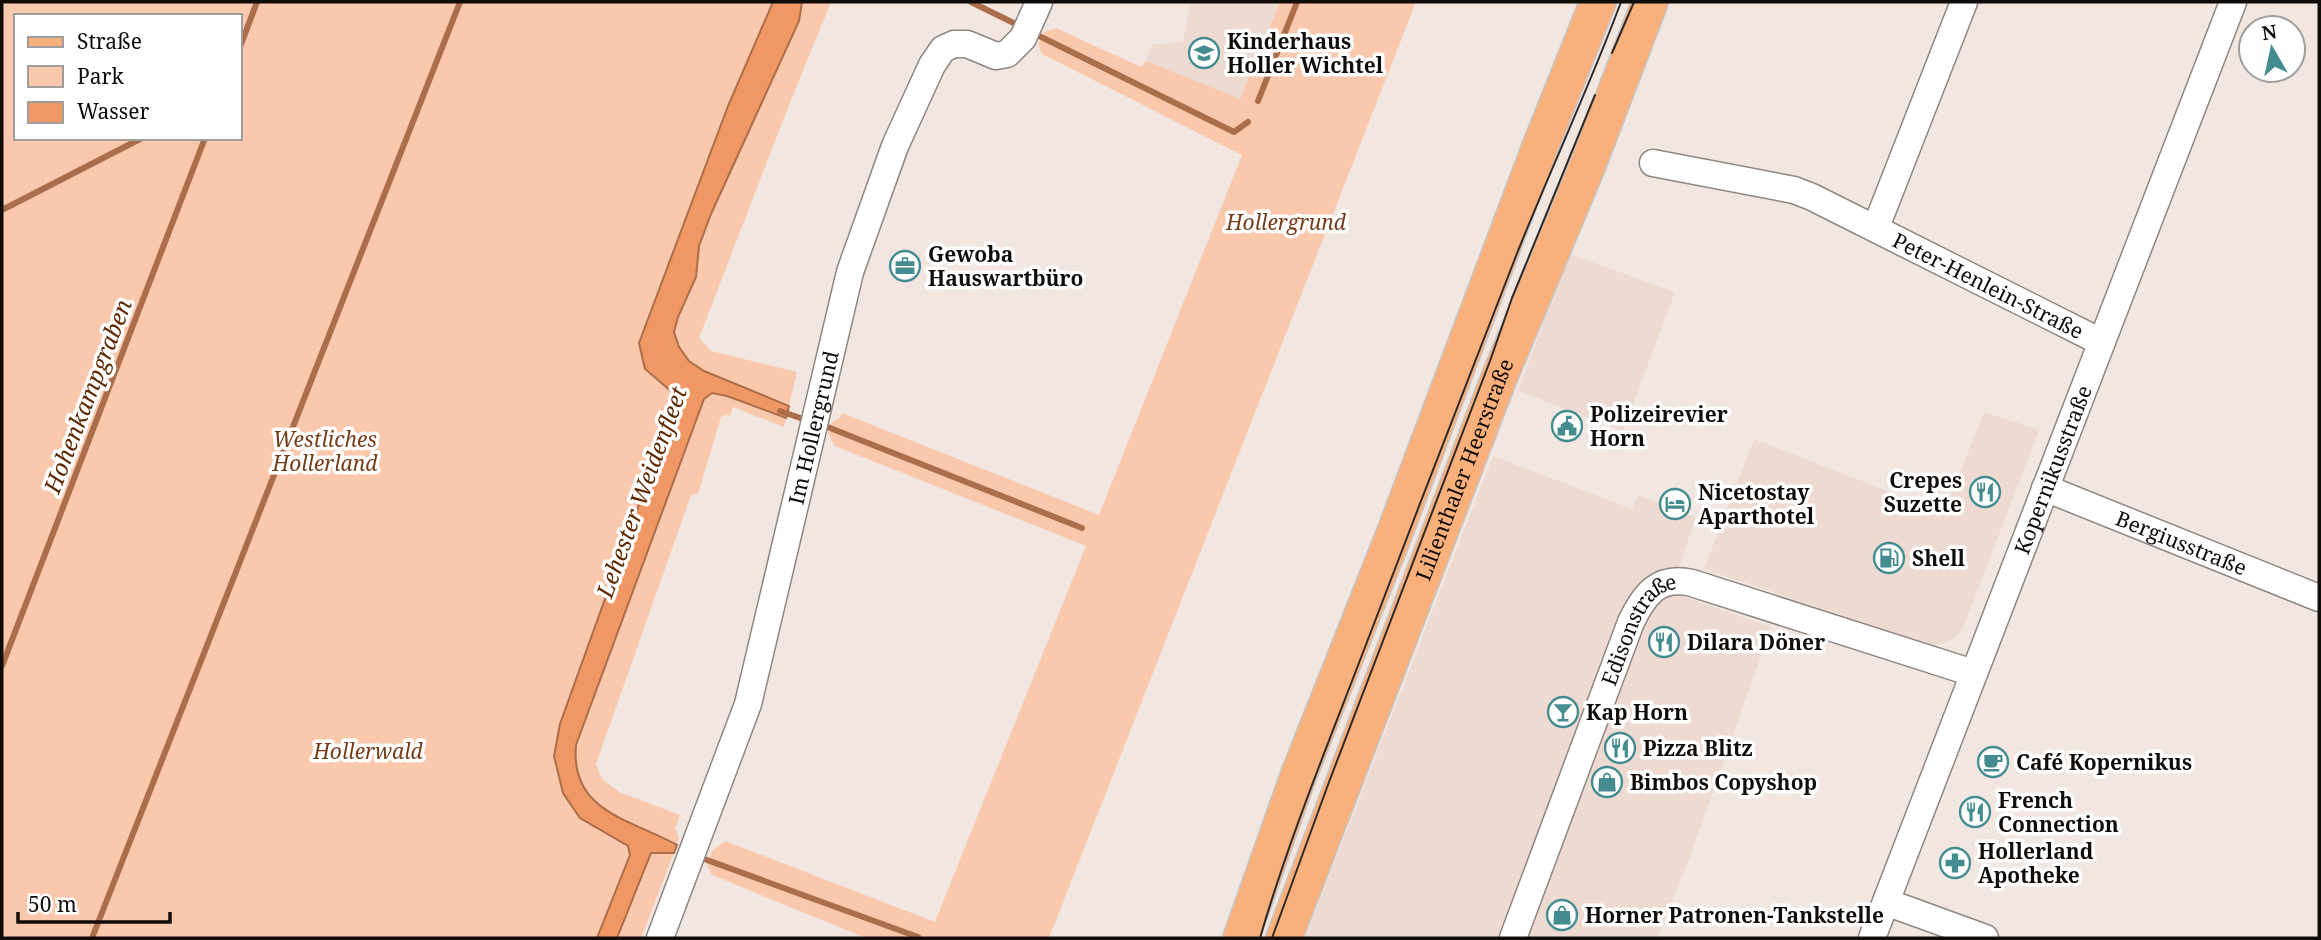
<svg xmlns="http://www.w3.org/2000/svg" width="2321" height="940" font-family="'Noto Serif',serif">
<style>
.built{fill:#eddad1}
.green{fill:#f9c8ad;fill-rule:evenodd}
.water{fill:#ef9865;stroke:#ac6e4a;stroke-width:2}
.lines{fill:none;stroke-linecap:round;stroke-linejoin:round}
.stream{stroke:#ac6e4a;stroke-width:6}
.minor-casing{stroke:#908680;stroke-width:29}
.major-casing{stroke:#c6c5c4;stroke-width:38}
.minor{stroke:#fff;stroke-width:26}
.major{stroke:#fab07a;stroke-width:35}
.tram{stroke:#2f2a27;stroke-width:2}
.labels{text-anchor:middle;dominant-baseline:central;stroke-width:7;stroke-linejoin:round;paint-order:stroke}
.poi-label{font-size:21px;font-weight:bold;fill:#100c0a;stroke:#fff;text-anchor:start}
.park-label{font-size:21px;font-style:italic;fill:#753c18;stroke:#fff}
.street-label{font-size:21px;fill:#100c0a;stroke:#fff}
.water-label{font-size:23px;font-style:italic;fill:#602a01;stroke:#fff}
</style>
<rect width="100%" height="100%" fill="#f1e6e0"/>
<g class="built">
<polygon points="1191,2 1280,2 1240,99 1146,61 1152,45 1183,42"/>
<polygon points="1569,254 1675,292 1623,431 1518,391"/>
<polygon points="1984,412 2039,430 1963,628 1955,638 1935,646 1704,569 1754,439 1944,513"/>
<polygon points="1493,456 1632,509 1638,495 1696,517 1670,592 1771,627 1691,854 1657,938 1305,938"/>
</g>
<g class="green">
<path d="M2 2H794L661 334 690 384 564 754 573 789 646 846 609 938H2ZM16 16H240V138H16Z"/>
<polygon points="802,2 831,2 787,110 699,338 711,351 797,372 789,406 704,371 689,361 679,347 674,332 678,317 696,277 699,246 711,214 799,21"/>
<polygon points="1280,2 1416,2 1049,938 866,938 712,875 707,865 712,851 725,841 935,922 1086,546 835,446 828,433 832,422 839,418 842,413 1099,515 1242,155 1042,54 1038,44 1044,32 1056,28 1141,67 1146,61 1240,99"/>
<path d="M712 393 727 396 786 418 784 427 733 407 730 416 725 415 721 417 698 494 691 495 596 764 602 779 619 792 680 815 675 828 679 838 677 845C630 819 570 813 576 745L704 399Z"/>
<polygon points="658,851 674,853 641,938 617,938 651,852"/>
</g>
<path class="water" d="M773 2H802L799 21 711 214 699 246 696 277 678 317 674 332 679 347 689 361 704 371 789 406 786 418 727 396 712 393 704 399 576 745C570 812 630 819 677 845L674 853H651L617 938H597L630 855 628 846 580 818 563 793 554 756 560 724 670 418 672 392 645 369 639 343 728 106Z"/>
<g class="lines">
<g class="stream">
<polyline points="971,2 1022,27"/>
<polyline points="1031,32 1234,132 1248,122"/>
<polyline points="240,47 257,2"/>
<polyline points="1258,101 1297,2"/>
<polyline points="2,210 142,138"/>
<polyline points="780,411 809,421"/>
<polyline points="820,424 1082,528"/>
<polyline points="2,666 205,138"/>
<polyline points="696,856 918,937"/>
<polyline points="92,938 460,2"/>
</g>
<g class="minor-casing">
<g id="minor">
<path id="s1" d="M1653 163 1794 190 1812 197 2101 342"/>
<polyline points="1876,227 1964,2"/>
<path id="s2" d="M2045 488 2319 598"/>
<polyline points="1886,902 1985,938"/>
<path id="s3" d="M660 938 748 704 850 272 895 146 932 65 943 49 954 44H967L996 56 1007 54 1023 38 1039 2"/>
<path id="s4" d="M1513 938 1631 622C1644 595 1658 575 1692 583L1973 673"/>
<path id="s5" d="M1872 938 2233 2"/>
</g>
</g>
<g class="major-casing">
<g id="major">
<polyline points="1241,938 1299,774 1393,537 1540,147 1598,2"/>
<path id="s6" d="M1284 938 1499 378 1587 167 1650 2"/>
</g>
</g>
<use href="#minor" class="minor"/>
<use href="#major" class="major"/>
<g class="tram">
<polyline points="1612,53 1634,2"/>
<path d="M1260 938C1288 842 1326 749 1362 655 1413 522 1464 388 1516 256 1550 170 1589 88 1621 2"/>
<polyline points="1272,938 1329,782 1490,361 1512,298 1595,95"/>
</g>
</g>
<defs>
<g id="school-ring" transform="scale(1.575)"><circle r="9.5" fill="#fff" stroke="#448c90" stroke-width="1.5"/><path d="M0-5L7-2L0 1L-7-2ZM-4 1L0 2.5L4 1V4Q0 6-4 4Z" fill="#448c90"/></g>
<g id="office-ring" transform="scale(1.575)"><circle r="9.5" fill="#fff" stroke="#448c90" stroke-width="1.5"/><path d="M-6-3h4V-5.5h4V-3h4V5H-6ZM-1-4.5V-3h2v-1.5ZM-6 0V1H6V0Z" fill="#448c90"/></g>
<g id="civic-ring" transform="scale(1.575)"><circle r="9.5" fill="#fff" stroke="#448c90" stroke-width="1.5"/><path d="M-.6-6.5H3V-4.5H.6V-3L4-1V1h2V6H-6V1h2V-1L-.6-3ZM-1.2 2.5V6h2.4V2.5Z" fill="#448c90"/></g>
<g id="restaurant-ring" transform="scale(1.575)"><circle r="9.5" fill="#fff" stroke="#448c90" stroke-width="1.5"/><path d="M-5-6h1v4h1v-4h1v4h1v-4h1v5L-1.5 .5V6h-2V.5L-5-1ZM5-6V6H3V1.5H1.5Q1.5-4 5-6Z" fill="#448c90"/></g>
<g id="hotel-ring" transform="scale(1.575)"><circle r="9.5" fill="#fff" stroke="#448c90" stroke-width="1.5"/><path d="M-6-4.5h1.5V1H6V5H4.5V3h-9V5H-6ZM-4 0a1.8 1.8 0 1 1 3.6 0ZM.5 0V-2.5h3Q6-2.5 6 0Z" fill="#448c90"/></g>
<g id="fuel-ring" transform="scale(1.575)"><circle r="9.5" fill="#fff" stroke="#448c90" stroke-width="1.5"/><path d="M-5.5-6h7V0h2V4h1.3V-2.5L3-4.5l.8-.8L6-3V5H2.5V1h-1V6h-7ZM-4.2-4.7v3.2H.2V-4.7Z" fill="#448c90"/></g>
<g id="bar-ring" transform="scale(1.575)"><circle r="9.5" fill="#fff" stroke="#448c90" stroke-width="1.5"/><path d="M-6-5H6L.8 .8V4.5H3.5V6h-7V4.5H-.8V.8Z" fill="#448c90"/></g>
<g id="cafe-ring" transform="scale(1.575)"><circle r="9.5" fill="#fff" stroke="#448c90" stroke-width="1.5"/><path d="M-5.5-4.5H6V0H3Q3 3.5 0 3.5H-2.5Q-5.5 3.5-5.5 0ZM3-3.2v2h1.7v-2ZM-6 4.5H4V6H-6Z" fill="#448c90"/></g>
<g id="shop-ring" transform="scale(1.575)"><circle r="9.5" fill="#fff" stroke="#448c90" stroke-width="1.5"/><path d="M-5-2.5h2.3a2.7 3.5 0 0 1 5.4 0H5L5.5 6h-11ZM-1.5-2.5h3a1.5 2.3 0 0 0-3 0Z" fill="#448c90"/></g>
<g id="pharmacy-ring" transform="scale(1.575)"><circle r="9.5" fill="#fff" stroke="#448c90" stroke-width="1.5"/><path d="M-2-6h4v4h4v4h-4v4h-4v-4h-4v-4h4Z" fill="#448c90"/></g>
</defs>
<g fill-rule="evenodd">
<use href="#school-ring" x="1204" y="53"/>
<use href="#office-ring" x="905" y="266"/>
<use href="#civic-ring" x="1567" y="426"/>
<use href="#restaurant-ring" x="1985" y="492"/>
<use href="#hotel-ring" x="1675" y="504"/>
<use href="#fuel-ring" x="1889" y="558"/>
<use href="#restaurant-ring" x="1664" y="642"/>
<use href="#bar-ring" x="1563" y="712"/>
<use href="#restaurant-ring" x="1620" y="748"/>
<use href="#cafe-ring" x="1993" y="762"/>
<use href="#shop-ring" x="1607" y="782"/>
<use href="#restaurant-ring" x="1975" y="812"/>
<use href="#pharmacy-ring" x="1955" y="863"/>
<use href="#shop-ring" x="1562" y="915"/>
</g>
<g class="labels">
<g class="poi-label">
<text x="1227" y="41">Kinderhaus<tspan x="1227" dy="24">Holler Wichtel</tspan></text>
<text x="928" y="254">Gewoba<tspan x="928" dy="24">Hauswartbüro</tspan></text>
<text x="1590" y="414">Polizeirevier<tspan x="1590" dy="24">Horn</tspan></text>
<text x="1962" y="480" text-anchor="end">Crepes<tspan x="1962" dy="24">Suzette</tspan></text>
<text x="1698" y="492">Nicetostay<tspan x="1698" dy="24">Aparthotel</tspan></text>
<text x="1912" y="558">Shell</text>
<text x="1687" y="642">Dilara Döner</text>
<text x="1586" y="712">Kap Horn</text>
<text x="1643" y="748">Pizza Blitz</text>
<text x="2016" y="762">Café Kopernikus</text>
<text x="1630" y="782">Bimbos Copyshop</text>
<text x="1998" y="800">French<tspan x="1998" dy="24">Connection</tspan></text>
<text x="1978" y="851">Hollerland<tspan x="1978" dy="24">Apotheke</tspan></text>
<text x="1585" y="915">Horner Patronen-Tankstelle</text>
</g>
<g class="park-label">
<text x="1286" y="222">Hollergrund</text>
<text x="325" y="439">Westliches<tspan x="325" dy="24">Hollerland</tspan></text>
<text x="368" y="751">Hollerwald</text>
</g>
<g class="street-label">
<text stroke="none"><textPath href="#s1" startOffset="360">Peter-Henlein-Straße</textPath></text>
<text stroke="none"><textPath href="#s3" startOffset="534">Im Hollergrund</textPath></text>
<text stroke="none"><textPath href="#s6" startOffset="502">Lilienthaler Heerstraße</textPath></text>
<text stroke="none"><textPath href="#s5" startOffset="502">Kopernikusstraße</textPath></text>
<text stroke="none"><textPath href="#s2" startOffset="147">Bergiusstraße</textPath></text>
<text stroke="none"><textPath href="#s4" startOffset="336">Edisonstraße</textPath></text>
</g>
<g class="water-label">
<text transform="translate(87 396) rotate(-69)">Hohenkampgraben</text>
<text transform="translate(641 492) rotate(-70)">Lehester Weidenfleet</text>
</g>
</g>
<rect width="2321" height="940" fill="none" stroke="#100c0a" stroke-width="7"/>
<rect x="14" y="14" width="228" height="126" fill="#ffffff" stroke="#9f9e9d" stroke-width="2"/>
<rect x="28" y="37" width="35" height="10" fill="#fab07a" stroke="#9f9e9d" stroke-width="2"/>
<text x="77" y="49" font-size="21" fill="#100c0a">Straße</text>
<rect x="28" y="66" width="35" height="21" fill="#f9c8ad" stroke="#9f9e9d" stroke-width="2"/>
<text x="77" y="84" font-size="21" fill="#100c0a">Park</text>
<rect x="28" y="102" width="35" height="21" fill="#ef9865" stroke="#9f9e9d" stroke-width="2"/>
<text x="77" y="119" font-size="21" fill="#100c0a">Wasser</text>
<g transform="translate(2272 49) rotate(351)"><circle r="33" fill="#ffffff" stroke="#9f9e9d" stroke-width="2"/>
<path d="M0-5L12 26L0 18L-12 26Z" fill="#448c90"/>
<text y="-10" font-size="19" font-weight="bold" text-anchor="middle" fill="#100c0a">N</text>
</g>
<path d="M18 912v10h152v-10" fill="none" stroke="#100c0a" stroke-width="3.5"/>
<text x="28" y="912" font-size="21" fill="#100c0a" stroke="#ffffff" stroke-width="5" paint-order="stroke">50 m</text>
</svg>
